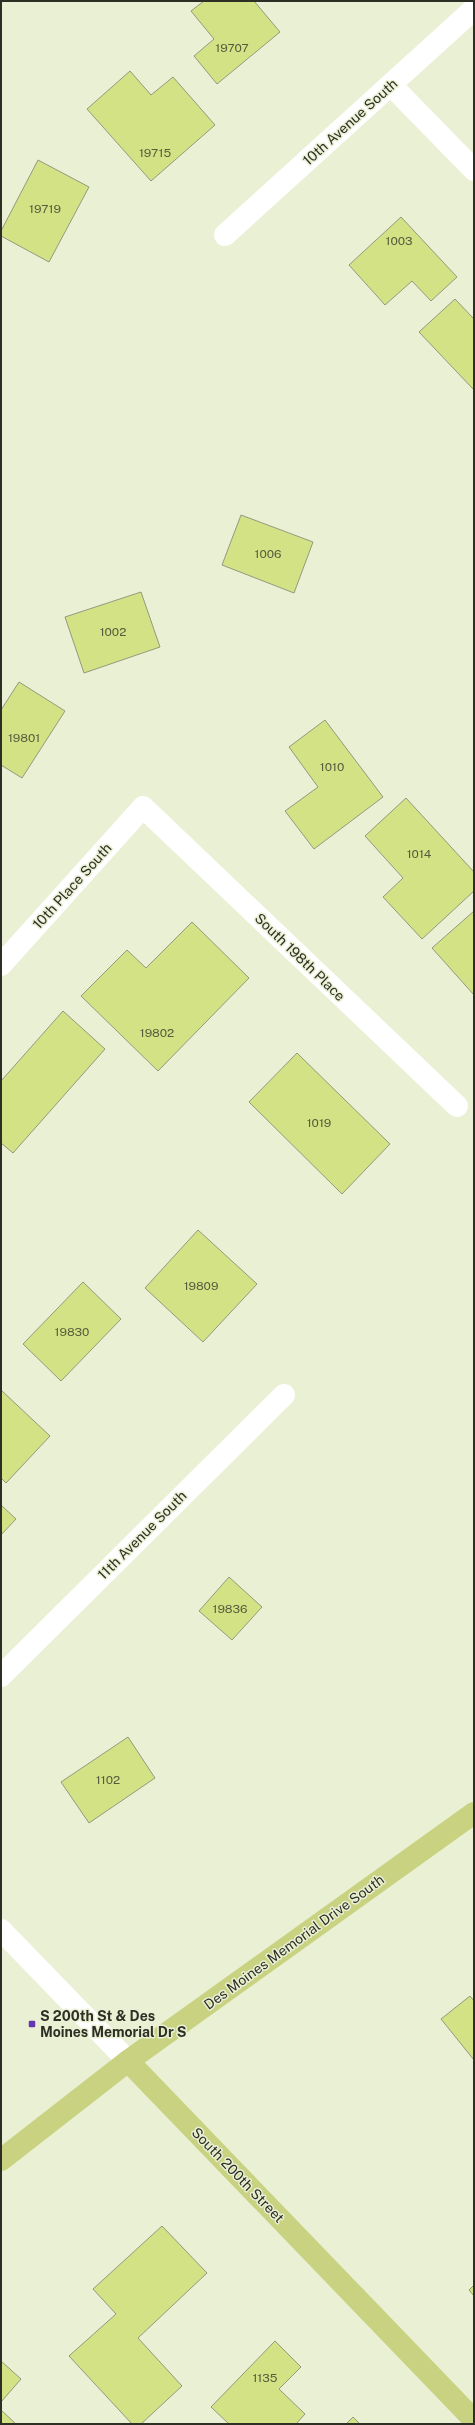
<svg xmlns="http://www.w3.org/2000/svg" width="475" height="2425" font-family="'Public Sans',sans-serif">
<style>
.building{fill:#d3e285;stroke:#94997f}
.lines{fill:none;stroke-linecap:round;stroke-linejoin:round}
.minor{stroke:#fff;stroke-width:22}
.major{stroke:#c8d281;stroke-width:22}
.poi-dot{fill:#6637af;stroke:#eaf0d4;stroke-width:1.5}
.labels{text-anchor:middle;dominant-baseline:central;stroke-width:3;stroke-linejoin:round;paint-order:stroke}
.number-label{font-size:12px;fill:#565c3c}
.street-label{font-size:14px;fill:#2d2f24;stroke:#eaf0d4}
.poi-label{font-size:14px;font-weight:bold;fill:#2d2f24;stroke:#eaf0d4;text-anchor:start}
</style>
<rect width="100%" height="100%" fill="#eaf0d4"/>
<g class="building">
<polygon points="204,1 254,1 280,32 217,84 194,56 214,39 191,11"/>
<polygon points="130,71 151,95 173,77 215,125 151,181 87,109"/>
<polygon points="38,160 89,187 49,262 1,236 1,231"/>
<polygon points="401,217 457,277 431,301 412,281 385,305 349,265"/>
<polygon points="455,299 474,319 474,390 419,332"/>
<polygon points="241,515 313,542 294,593 222,565"/>
<polygon points="141,592 160,647 84,673 65,617"/>
<polygon points="19,682 65,711 22,778 1,765 1,710"/>
<polygon points="325,720 383,797 314,849 285,811 318,787 289,747"/>
<polygon points="406,798 474,872 474,891 422,939 383,897 403,878 365,836"/>
<polygon points="474,911 474,995 432,948"/>
<polygon points="192,922 249,978 158,1071 81,996 127,950 146,968"/>
<polygon points="63,1011 105,1049 13,1153 1,1143 1,1081"/>
<polygon points="297,1053 390,1144 342,1194 249,1102"/>
<polygon points="198,1230 257,1284 203,1342 145,1288"/>
<polygon points="83,1282 121,1319 61,1381 23,1344"/>
<polygon points="1,1390 50,1436 6,1483 1,1478"/>
<polygon points="1,1505 16,1519 1,1535"/>
<polygon points="229,1577 262,1607 232,1640 199,1611"/>
<polygon points="128,1737 155,1778 89,1823 61,1782"/>
<polygon points="470,1996 474,2001 474,2060 441,2019"/>
<polygon points="162,2226 207,2273 138,2338 182,2386 141,2424 132,2424 69,2356 116,2314 93,2289"/>
<polygon points="474,2285 474,2296 469,2290"/>
<polygon points="275,2341 301,2367 279,2389 305,2414 296,2424 229,2424 211,2407"/>
<polygon points="1,2361 21,2379 1,2402"/>
<polygon points="1,2410 16,2424 1,2424"/>
<polygon points="353,2417 360,2424 346,2424"/>
</g>
<g class="lines">
<g class="minor">
<polyline points="391,85 474,170"/>
<polyline points="225,235 474,9"/>
<polyline points="1,965 143,807 457,1106"/>
<polyline points="1,1676 284,1395"/>
<polyline points="1,1930 128,2061"/>
</g>
<g class="major">
<polyline points="128,2061 474,2420"/>
<polyline points="1,2160 128,2061 474,1813"/>
</g>
</g>
<rect class="poi-dot" x="28" y="2020" width="8" height="8" rx="2"/>
<g class="labels">
<g class="number-label">
<text x="232" y="48">19707</text>
<text x="155" y="153">19715</text>
<text x="45" y="209">19719</text>
<text x="399" y="241">1003</text>
<text x="268" y="554">1006</text>
<text x="113" y="632">1002</text>
<text x="24" y="738">19801</text>
<text x="332" y="767">1010</text>
<text x="419" y="854">1014</text>
<text x="157" y="1033">19802</text>
<text x="319" y="1123">1019</text>
<text x="201" y="1286">19809</text>
<text x="72" y="1332">19830</text>
<text x="230" y="1609">19836</text>
<text x="108" y="1780">1102</text>
<text x="265" y="2378">1135</text>
</g>
<g class="street-label">
<text transform="translate(350 122) rotate(-42)">10th Avenue South</text>
<text transform="translate(72 886) rotate(-48)">10th Place South</text>
<text transform="translate(300 957) rotate(44)">South 198th Place</text>
<text transform="translate(142 1535) rotate(-45)">11th Avenue South</text>
<text transform="translate(294 1942) rotate(-36)">Des Moines Memorial Drive South</text>
<text transform="translate(238 2175) rotate(46)">South 200th Street</text>
</g>
<g class="poi-label">
<text x="40" y="2016">S 200th St &amp; Des<tspan x="40" dy="16">Moines Memorial Dr S</tspan></text>
</g>
</g>
<rect width="475" height="2425" fill="none" stroke="#2d2f24" stroke-width="4"/>
</svg>
